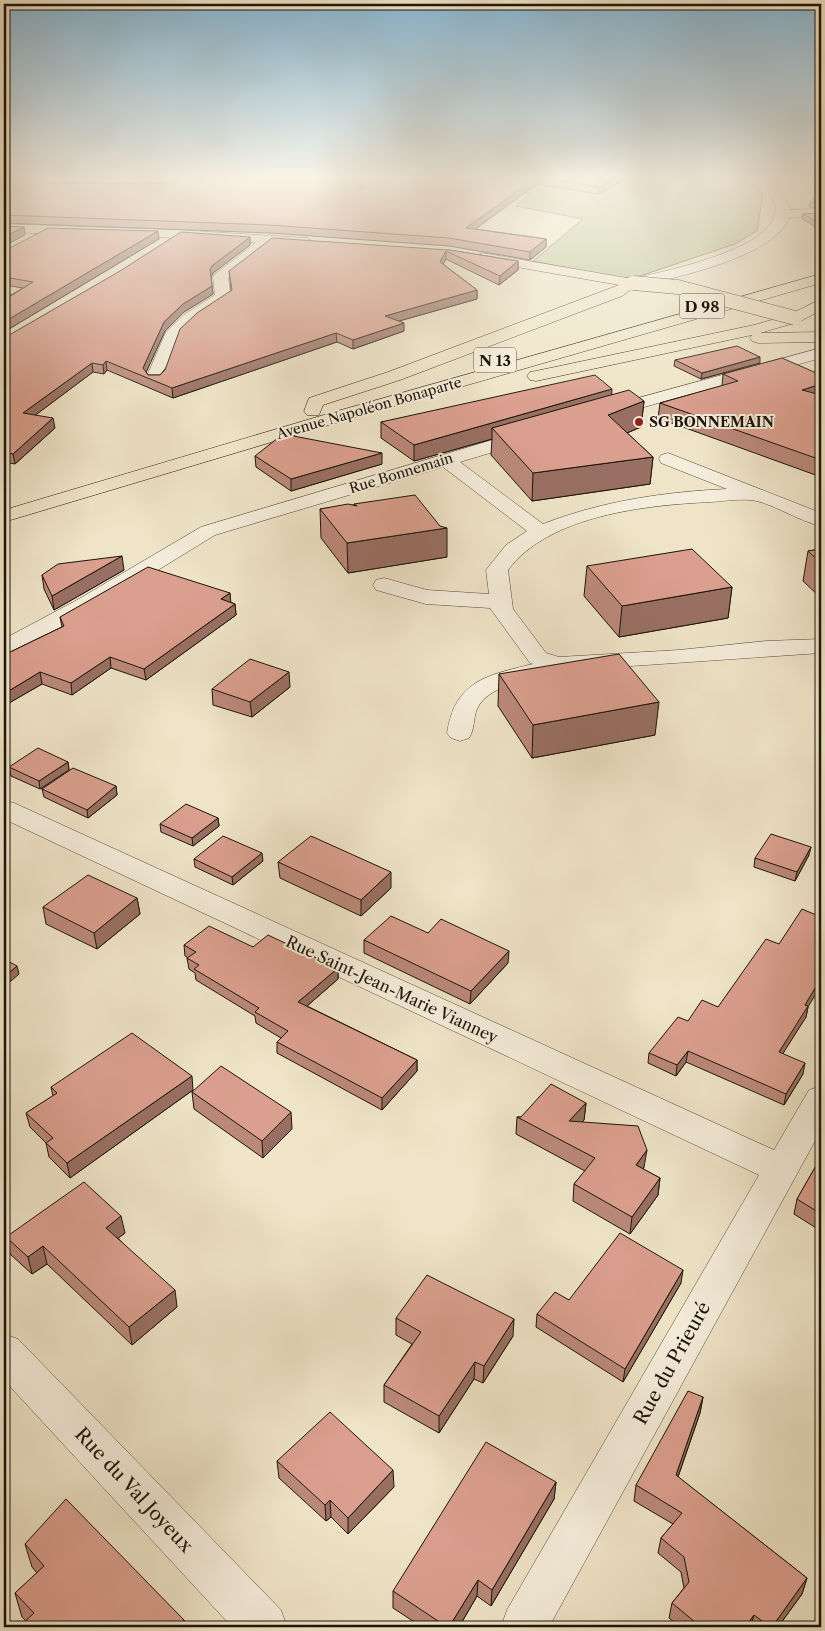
<svg xmlns="http://www.w3.org/2000/svg" width="825" height="1631" font-family="'Libre Caslon Text',serif">
<style>
.green{fill:#bac494;stroke:#6b6c50}
.lines{fill:none;stroke-linecap:round;stroke-linejoin:round}
.minor-casing{stroke:#51493a;stroke-width:1}
.major-casing{stroke:#1c150b;stroke-width:1}
.minor{fill:#f5eddb;fill-rule:evenodd}
.major{fill:#efe4c7;fill-rule:evenodd}
.major-bridge-casing{stroke:#1c150b;stroke-width:15;stroke-linecap:butt}
.major-bridge{stroke:#efe4c7;stroke-width:14}
.wall{fill:#bb897a;stroke:#1c150b}
.shaded-wall{fill:#996f63;stroke:#1c150b}
.building{fill:#da9f8e;stroke:#1c150b}
.poi-dot{fill:#8f2418;stroke:#f5eddb;stroke-width:2}
.labels{text-anchor:middle;dominant-baseline:central;stroke-width:4;stroke-linejoin:round;paint-order:stroke}
.far-street-label{font-size:14px;fill:#1c150b;stroke:#f5eddb}
.far-poi-label{font-size:14px;font-weight:bold;fill:#1c150b;stroke:#f5eddb;text-anchor:start}
.shield{fill:#f5eddb;stroke:#5d5649;stroke-width:1}
.shield-label{font-size:15px;font-weight:bold;fill:#1c150b}
.street-label{font-size:16px;fill:#1c150b;stroke:#f5eddb}
.near-street-label{font-size:19px;fill:#1c150b;stroke:#f5eddb}
</style>
<rect width="100%" height="100%" fill="#efe4c7"/>
<filter id="stains"><feTurbulence type="fractalNoise" baseFrequency=".004" numOctaves="4"/><feColorMatrix values="0 0 0 0 .2 0 0 0 0 .09 0 0 0 0 .02 0 0 0 .5 -.17"/></filter>
<radialGradient id="worn" r=".72"><stop offset=".6" stop-color="#630" stop-opacity="0"/><stop offset="1" stop-color="#630" stop-opacity=".3"/></radialGradient>
<polygon class="green" points="381,176 744,176 763,194 757,231 735,244 640,276 619,278 533,261 583,219 516,206 530,194 451,180"/>
<g class="lines">
<g class="minor-casing">
<g id="minor">
<polygon points="23,176 40,176 25,184 19,180"/>
<path d="M750 176C765 176 772 180 782 192 821 241 700 271 673 278 660 281 641 289 628 286L626 283 628 280C658 272 786 249 775 204 772 189 758 186 750 176Z"/>
<polygon points="270,235 277,239 275,242 228,278 231,297 228,300 197,320 179,337 164,378 161,382 149,382 146,378 166,332 185,314 215,295 213,277 215,274 265,236"/>
<polygon points="821,348 821,358 608,417 602,416 599,412 602,408"/>
<path d="M526 430 533 432 535 436 533 440 460 462 543 524C602 501 664 492 727 489L661 463 659 459 661 455 668 453 821 513V526C799 521 779 507 757 501 744 498 725 501 711 502 647 505 549 515 508 570L513 609 546 653 559 657 679 650 766 641 821 639V653L558 671 543 667 546 671 543 676C522 681 487 687 477 709 473 719 475 729 469 738L460 741 451 738 447 733C455 680 488 675 533 664L530 663 490 608 426 604 376 590 373 585 376 580 384 578 427 590 489 594 486 570 506 545 527 531 443 467 215 535 93 610 12 653 4 655V639L77 600 201 527Z"/>
<polygon points="4,801 14,803 774,1150 809,1090 821,1086 821,1130 549,1627 501,1627 507,1610 759,1175 4,819"/>
<polygon points="4,1334 18,1339 281,1610 287,1627 232,1627 4,1380"/>
</g>
</g>
<g class="major-casing">
<g id="major">
<polygon points="821,209 821,217 782,218 775,214 782,210"/>
<polygon points="4,224 178,230 307,238 314,242 307,246 178,238 4,232"/>
<polygon points="482,253 633,279 640,283 622,296 400,380 323,405 319,415 307,415 304,411 309,398 388,372 619,285 477,260 475,257"/>
<polygon points="821,274 821,283 339,422 4,522 4,510 327,414"/>
<polygon points="821,299 821,310 801,321 760,333 821,332 821,342 758,343 752,341 750,338 752,335 536,381 530,380 527,376 530,372 536,371 754,325 789,315"/>
</g>
</g>
<use href="#minor" class="minor"/>
<use href="#major" class="major"/>
<g class="major-bridge-casing">
<polyline id="major-bridge" points="633,283 678,287 795,318"/>
</g>
<use href="#major-bridge" class="major-bridge"/>
</g>
<g class="wall">
<polygon points="38,176 370,176 364,187 381,176 629,177 599,194 537,184 475,229 546,239 546,247 530,260 449,246 270,233 4,223 4,181 50,183 167,183 171,180 168,178 51,178"/>
<polygon points="821,192 821,208 809,207 810,202"/>
<polygon points="821,213 821,229 819,229 802,219 803,214"/>
<polygon points="250,237 250,245 213,273 211,277 213,294 184,312 165,331 146,372 148,375 160,375 231,290 229,271 449,250 518,261 518,270 499,285 446,259 443,264 477,290 477,299 399,321 404,331 353,349 337,342 173,398 107,370 104,374 93,372 35,415 55,428 15,464 4,462 4,338"/>
<polygon points="159,239 4,332 4,299 23,288 4,285 4,251"/>
<polygon points="675,360 760,363 701,379 674,366"/>
<polygon points="723,374 821,375 821,477 658,418 660,403 722,386"/>
<polygon points="612,395 644,401 641,427 627,433 653,457 650,484 532,501 491,455 492,439 414,461 381,438 381,422"/>
<polygon points="255,456 382,464 291,491 256,467"/>
<polygon points="354,504 447,557 348,573 321,538 320,509 354,505"/>
<polygon points="821,549 821,598 803,581 808,551"/>
<polygon points="587,566 732,587 728,618 619,637 584,596"/>
<polygon points="124,570 54,610 44,589 42,575"/>
<polygon points="230,593 230,602 235,604 236,615 146,680 111,668 72,695 42,684 9,703 4,701 4,655 62,627 60,617"/>
<polygon points="499,674 655,735 532,758 498,706"/>
<polygon points="290,687 252,717 213,705 212,689"/>
<polygon points="68,762 69,770 40,789 11,776 9,767"/>
<polygon points="116,786 117,795 88,818 44,797 42,789"/>
<polygon points="218,818 219,826 193,846 161,832 160,824"/>
<polygon points="809,855 795,881 754,867 755,858"/>
<polygon points="194,859 263,861 233,885 195,867"/>
<polygon points="278,862 391,888 361,916 280,878"/>
<polygon points="137,898 140,914 97,949 46,924 43,907"/>
<polygon points="428,933 508,963 470,1004 364,953 364,940"/>
<polygon points="184,945 253,947 338,968 338,979 307,1006 417,1060 417,1071 382,1110 277,1053 277,1042 281,1038 256,1023 255,1016 196,980 195,973 189,969 187,958 188,958 185,956"/>
<polygon points="718,1007 808,1007 806,1017 782,1054 803,1074 784,1105 686,1062 676,1076 648,1063 649,1053 688,1021"/>
<polygon points="51,1087 193,1090 70,1178 49,1157 46,1143 30,1127 26,1113 53,1096"/>
<polygon points="192,1092 292,1129 263,1158 194,1109"/>
<polygon points="586,1103 584,1120 582,1122 644,1167 643,1169 660,1178 658,1195 630,1234 573,1201 574,1184 585,1171 516,1134 517,1117 521,1117"/>
<polygon points="821,1157 821,1231 794,1214 797,1199"/>
<polygon points="125,1233 118,1238 177,1307 132,1345 47,1264 32,1274 10,1254 6,1237"/>
<polygon points="681,1283 623,1382 536,1327 537,1314 569,1300"/>
<polygon points="396,1318 513,1336 483,1383 474,1379 439,1433 384,1402 384,1385 412,1344 396,1335"/>
<polygon points="703,1397 700,1413 678,1477 807,1578 802,1594 778,1627 680,1627 669,1618 672,1603 684,1588 681,1572 658,1553 661,1538 673,1524 634,1501 636,1485"/>
<polygon points="277,1461 394,1487 348,1534 331,1517 326,1521 279,1478"/>
<polygon points="556,1482 554,1499 491,1606 477,1596 459,1627 422,1627 393,1608 393,1591"/>
<polygon points="25,1544 186,1627 26,1621 22,1617 15,1593 37,1573 32,1567"/>
</g>
<g class="shaded-wall">
<polygon points="366,176 370,176 358,198 358,191"/>
<polygon points="618,176 629,176 599,194 600,187"/>
<polygon points="537,177 537,184 466,236 466,228"/>
<polygon points="24,227 25,235 4,246 4,237"/>
<polygon points="158,231 159,239 4,332 4,322"/>
<polygon points="250,237 250,245 213,273 211,277 210,269 213,265"/>
<polygon points="546,239 546,247 530,260 530,252"/>
<polygon points="446,251 446,259 440,270 440,262"/>
<polygon points="518,261 518,270 499,285 500,276"/>
<polygon points="212,286 213,294 184,312 165,331 144,377 143,368 164,322 183,304"/>
<polygon points="477,290 477,299 385,325 385,316"/>
<polygon points="404,323 404,331 353,349 353,340"/>
<polygon points="336,333 337,342 173,398 172,388"/>
<polygon points="760,357 760,363 701,379 702,373"/>
<polygon points="106,361 107,370 104,374 103,365"/>
<polygon points="92,363 93,372 25,423 23,413"/>
<polygon points="821,384 821,398 802,390"/>
<polygon points="612,389 611,404 492,428 492,439 414,461 414,445"/>
<polygon points="644,401 641,427 605,442 608,415"/>
<polygon points="53,418 55,428 15,464 13,454"/>
<polygon points="382,453 382,464 291,491 291,479"/>
<polygon points="653,457 650,484 532,501 533,473"/>
<polygon points="447,528 447,557 348,573 347,543"/>
<polygon points="122,556 124,570 54,610 52,596"/>
<polygon points="732,587 728,618 619,637 622,606"/>
<polygon points="230,593 231,604 221,599"/>
<polygon points="235,604 236,615 146,680 144,669"/>
<polygon points="110,657 111,668 72,695 71,683"/>
<polygon points="40,672 42,684 9,703 7,692"/>
<polygon points="289,672 290,687 252,717 250,702"/>
<polygon points="659,702 655,735 532,758 533,725"/>
<polygon points="68,762 69,770 40,789 39,781"/>
<polygon points="116,786 117,795 88,818 87,810"/>
<polygon points="218,818 219,826 193,846 192,838"/>
<polygon points="811,847 809,855 795,881 797,872"/>
<polygon points="262,853 263,861 233,885 232,877"/>
<polygon points="391,872 391,888 361,916 361,900"/>
<polygon points="137,898 140,914 97,949 94,933"/>
<polygon points="509,951 508,963 470,1004 471,991"/>
<polygon points="17,966 19,974 4,987 4,977"/>
<polygon points="338,968 338,979 299,1013 298,1002"/>
<polygon points="821,978 821,985 808,1007 806,1017 777,1063 779,1052 805,1005"/>
<polygon points="688,1051 686,1062 676,1076 677,1065"/>
<polygon points="417,1060 417,1071 382,1110 382,1098"/>
<polygon points="805,1063 803,1074 784,1105 786,1094"/>
<polygon points="192,1076 193,1090 70,1178 67,1163"/>
<polygon points="586,1103 584,1120 568,1138 569,1121"/>
<polygon points="291,1112 292,1129 263,1158 262,1141"/>
<polygon points="647,1150 644,1167 634,1182 636,1165"/>
<polygon points="660,1178 658,1195 630,1234 632,1217"/>
<polygon points="121,1216 125,1233 109,1245 106,1228"/>
<polygon points="43,1246 47,1264 32,1274 28,1257"/>
<polygon points="683,1270 681,1283 623,1382 625,1369"/>
<polygon points="175,1290 177,1307 132,1345 129,1327"/>
<polygon points="514,1319 513,1336 483,1383 484,1366"/>
<polygon points="475,1362 474,1379 439,1433 439,1416"/>
<polygon points="703,1397 700,1413 673,1491 676,1475"/>
<polygon points="393,1470 394,1487 348,1534 348,1518"/>
<polygon points="556,1482 554,1499 491,1606 492,1590"/>
<polygon points="330,1500 331,1517 326,1521 325,1505"/>
<polygon points="807,1578 802,1594 778,1627 772,1627"/>
<polygon points="478,1580 477,1596 459,1627 449,1627"/>
<polygon points="754,1615 751,1627 745,1627"/>
<polygon points="184,1620 186,1627 180,1627 180,1626"/>
</g>
<g class="building">
<polygon points="175,176 366,176 358,191 381,176 618,176 600,187 537,177 466,228 546,239 530,252 449,238 269,225 4,215 4,181 24,179 50,183 167,183"/>
<polygon points="821,192 821,203 810,202"/>
<polygon points="821,213 821,224 820,224 803,214"/>
<polygon points="4,226 24,227 4,237"/>
<polygon points="48,228 158,231 4,322 4,300 33,282 4,277 4,251"/>
<polygon points="181,232 250,237 213,265 210,269 212,286 183,304 164,322 143,368 148,375 160,375 165,370 180,329 197,313 232,290 229,271 272,238 449,250 518,261 500,276 446,251 440,262 477,290 385,316 404,323 353,340 336,333 172,388 106,361 103,365 92,363 23,413 53,418 13,454 4,452 4,338 120,271"/>
<polygon points="737,346 760,357 702,373 675,360"/>
<polygon points="782,358 821,375 821,384 802,390 821,395 821,460 660,403 738,381 723,374"/>
<polygon points="595,375 612,389 414,445 381,422"/>
<polygon points="629,390 644,401 608,415 653,457 533,473 492,428"/>
<polygon points="283,434 382,453 291,479 255,456"/>
<polygon points="415,495 440,526 447,528 347,543 320,509 348,504 357,506 354,504"/>
<polygon points="692,549 732,587 622,606 587,566"/>
<polygon points="821,549 821,563 808,551"/>
<polygon points="122,556 52,596 42,575 58,564"/>
<polygon points="148,567 230,593 221,599 235,604 144,669 110,657 71,683 40,672 7,692 4,691 4,655 64,626 60,617"/>
<polygon points="619,654 659,702 533,725 499,674"/>
<polygon points="250,659 289,672 250,702 212,689"/>
<polygon points="38,748 68,762 39,781 9,767"/>
<polygon points="73,768 116,786 87,810 42,789"/>
<polygon points="186,804 218,818 192,838 160,824"/>
<polygon points="771,834 811,847 797,872 755,858"/>
<polygon points="223,836 262,853 232,877 194,859"/>
<polygon points="311,836 391,872 361,900 278,862"/>
<polygon points="88,875 137,898 94,933 43,907"/>
<polygon points="802,909 821,917 821,978 805,1005 808,1006 779,1052 805,1063 786,1094 688,1051 677,1065 649,1053 678,1017 688,1021 702,1000 718,1007 766,939 779,944"/>
<polygon points="391,916 428,933 441,919 509,951 471,991 364,940"/>
<polygon points="209,926 253,947 268,935 338,968 298,1002 417,1060 382,1098 277,1042 288,1031 255,1012 259,1008 194,969 199,965 187,958 196,952 184,945"/>
<polygon points="4,959 17,966 4,977"/>
<polygon points="132,1033 192,1076 67,1163 46,1143 53,1138 26,1113 57,1093 51,1087"/>
<polygon points="221,1066 291,1112 262,1141 192,1092"/>
<polygon points="551,1084 586,1103 569,1121 638,1126 647,1150 636,1165 660,1178 632,1217 574,1184 595,1158 517,1117 521,1117"/>
<polygon points="821,1157 821,1214 797,1199"/>
<polygon points="84,1182 121,1216 106,1228 175,1290 129,1327 43,1246 28,1257 6,1237"/>
<polygon points="620,1233 683,1270 625,1369 537,1314 555,1292 569,1300"/>
<polygon points="427,1275 514,1319 484,1366 475,1362 439,1416 384,1385 421,1332 396,1318"/>
<polygon points="688,1391 703,1397 676,1475 807,1578 772,1627 770,1627 754,1615 745,1627 701,1627 672,1603 689,1582 684,1557 661,1538 682,1513 636,1485"/>
<polygon points="330,1412 393,1470 348,1518 330,1500 325,1505 277,1461"/>
<polygon points="486,1442 556,1482 492,1590 478,1580 449,1627 447,1627 393,1591"/>
<polygon points="66,1499 184,1620 180,1626 181,1627 19,1627 34,1613 15,1593 44,1566 25,1544"/>
</g>
<linearGradient id="sky" x2="0" y2="1"><stop stop-color="#89b8d4"/><stop offset="0.44" stop-color="#f8f3e6"/><stop offset="1" stop-color="#f8f3e6" stop-opacity="0"/></linearGradient>
<rect width="825" height="404" fill="url(#sky)"/>
<circle class="poi-dot" cx="639" cy="422" r="5"/>
<g class="labels">
<g class="far-street-label">
<text transform="translate(369 408) rotate(-16)">Avenue Napoléon Bonaparte</text>
<text transform="translate(401 473) rotate(-17)">Rue Bonnemain</text>
</g>
<g class="far-poi-label">
<text x="649" y="422">SG BONNEMAIN</text>
</g>
<g class="shield">
<rect x="679.5" y="293.5" width="45" height="25" rx="4"/>
<rect x="474" y="347.5" width="42" height="25" rx="4"/>
</g>
<g class="shield-label">
<text x="702" y="306">D 98</text>
<text x="495" y="360">N 13</text>
</g>
<g class="street-label">
<text transform="translate(392 989) rotate(25)">Rue Saint-Jean-Marie Vianney</text>
</g>
<g class="near-street-label">
<text transform="translate(672 1363) rotate(-61)">Rue du Prieuré</text>
<text transform="translate(134 1490) rotate(47)">Rue du Val Joyeux</text>
</g>
</g>
<rect width="825" height="1631" fill="none" stroke="#efe4c7" stroke-width="20"/>
<rect x="5" y="5" width="815" height="1621" fill="none" stroke="#1c150b" stroke-width="2.5"/>
<rect x="10" y="10" width="805" height="1611" fill="none" stroke="#1c150b"/>
<rect width="100%" height="100%" filter="url(#stains)"/>
<rect width="100%" height="100%" fill="url(#worn)"/>
</svg>
